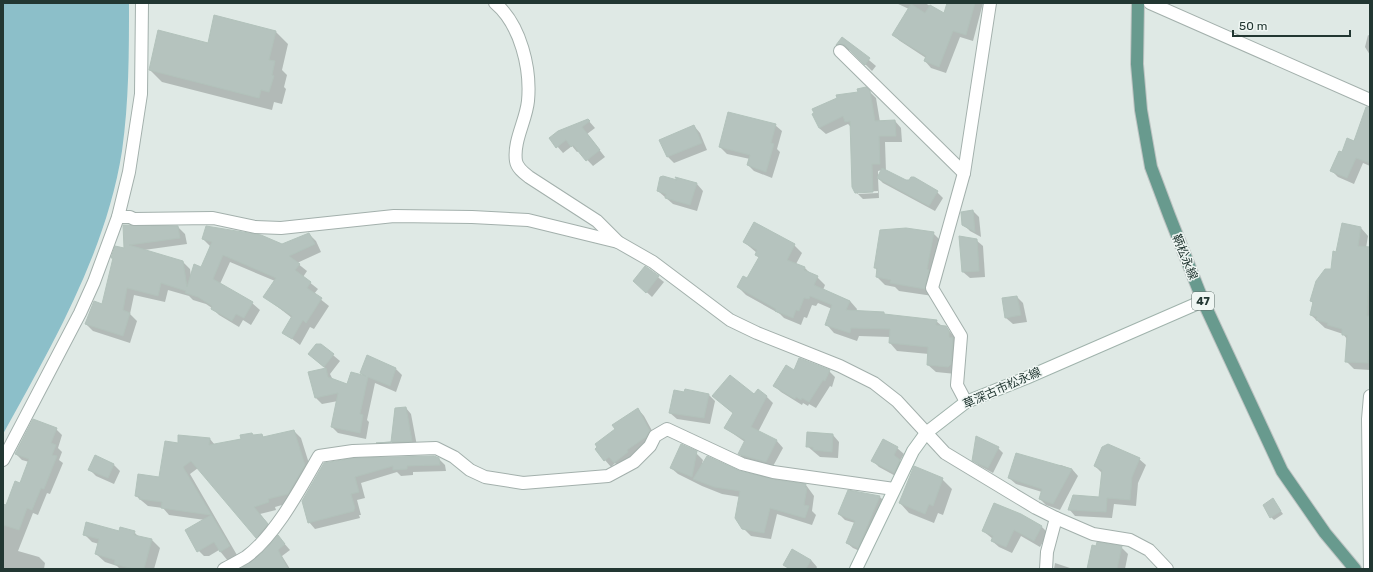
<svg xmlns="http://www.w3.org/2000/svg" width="1373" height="572" font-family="Rubik,'Noto Sans JP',sans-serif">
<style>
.water{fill:#8cbfc9}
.shadow{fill:#0003;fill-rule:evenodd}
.building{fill:#b5c3be;stroke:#b2c2bb}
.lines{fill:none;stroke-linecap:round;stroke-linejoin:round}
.minor-casing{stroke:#a3b0ac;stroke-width:14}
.secondary-casing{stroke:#a0b3ac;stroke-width:14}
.primary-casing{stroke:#bdc3c2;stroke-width:14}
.minor{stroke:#fff;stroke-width:12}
.secondary{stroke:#fff;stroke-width:12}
.primary{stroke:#689a8e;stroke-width:12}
.labels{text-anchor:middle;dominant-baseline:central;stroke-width:3;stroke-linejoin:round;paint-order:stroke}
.shield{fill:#eff6f3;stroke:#60706c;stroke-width:1}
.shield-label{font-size:11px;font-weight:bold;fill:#223732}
.street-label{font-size:12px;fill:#223732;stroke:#eff6f3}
</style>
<rect width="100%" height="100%" fill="#dfe9e5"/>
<path class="water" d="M3 3H129C129 53 129 102 122 151 106 253 52 345 3 434Z"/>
<g class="shadow">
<polygon points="896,3 925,3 945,15 948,3 983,3 973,41 960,37 946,73 931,68 925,61 926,58 900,41 893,35 909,9"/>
<polygon points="276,32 288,44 282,70 287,75 284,87 286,89 282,104 274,102 272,110 162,82 150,70 208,44"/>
<polygon points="1368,35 1370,36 1370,55 1365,47"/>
<polygon points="843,38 876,66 872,71 853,52 849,50 843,51 837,45"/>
<path d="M866 88 876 98 880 122 895 121 901 128 902 142H885L886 172 906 181 914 178 937 192 943 198 935 211 883 183 878 178 879 198 863 199 856 192 851 127 848 124 826 134 819 128 859 92ZM882 170 878 177V171ZM878 191V193L858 194V192Z"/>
<polygon points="1370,108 1370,166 1363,163 1354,184 1338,177 1331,170 1354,142"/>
<polygon points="588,120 595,128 587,134 605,157 593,166 579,151 577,152 572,146 563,153 550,138"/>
<polygon points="775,125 782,131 777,149 780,152 772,178 754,171 748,165 750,159 727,154 720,147"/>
<polygon points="694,126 700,133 707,150 674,163 667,156"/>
<polygon points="697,184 703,191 697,211 673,204 658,191"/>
<polygon points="973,211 979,217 981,237 970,231 963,224 962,212"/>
<polygon points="124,226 178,227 185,234 187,244 144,250 183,262 190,269 191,277 202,268 210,246 203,239 282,245 309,234 316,241 321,252 297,263 307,271 303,277 318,289 314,294 329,306 314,329 310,327 300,345 283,332 292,318 265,297 275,281 230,262 220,284 252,303 260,310 251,325 243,320 239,327 219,315 212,308 206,304 193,300 189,296 168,290 165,302 134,295 130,314 137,321 130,343 93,331 86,324 103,305 114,259 112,258 125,249"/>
<polygon points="1361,228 1368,236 1366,248 1370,249 1370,370 1354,369 1346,361 1347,339 1343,334 1325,328 1311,315 1314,304 1311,301 1332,270 1337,253"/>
<polygon points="933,233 941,241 933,296 899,291 895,287 885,285 877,277 878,271 875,268"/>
<polygon points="976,240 983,246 985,277 970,278 963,272"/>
<path d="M744 242 794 245 802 253 796 264 805 268 812 275 817 277 825 285 823 290 850 301 857 309 856 312 884 313 886 316 936 321 942 326 946 327 956 339V374L936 372 928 365 929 354 897 351 890 343V337L859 336 857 341 834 333 827 325 832 309 818 303 816 306 812 305 807 318 804 317 801 325 784 318 780 314 746 295 738 287 747 279 760 258 756 255 757 253ZM844 309 850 311H843Z"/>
<polygon points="645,267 664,282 652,297 640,286"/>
<polygon points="1017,297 1023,303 1027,322 1013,324 1006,318"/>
<polygon points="321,345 340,361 330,374 333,380 348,386 364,377 361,373 395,368 402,375 396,392 375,383 367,420 369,422 366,439 338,433 332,427 338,401 322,404 316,398 310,373 326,369 309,354"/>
<polygon points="829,371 835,377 832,387 830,386 816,408 809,404 808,406 803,403 802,405 781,392 775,386 795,372"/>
<polygon points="708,394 715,401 710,424 677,419 670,413"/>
<polygon points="713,396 766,396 773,403 758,432 777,441 783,448 772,468 745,460 739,454 745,442 725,428 734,414"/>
<polygon points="395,408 406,408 411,414 417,446 383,448 379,443 392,443"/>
<polygon points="638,409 644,416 656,438 621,469 615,463 611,467 605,460"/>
<polygon points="56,429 62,435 58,448 62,452 59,460 63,463 50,494 47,493 38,515 33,513 18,551 39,557 45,563 44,569 3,569 3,505 6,506 21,485 29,462 22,460 16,454"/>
<polygon points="294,431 301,438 312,473 296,501 275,507 276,510 260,514 275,532 264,544 198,468 190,474 241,562 233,567 219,550 209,556 204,556 197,549 205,520 169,515 163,508 148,506 136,496 160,478 179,444 210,439 215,445 242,439 252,434 254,436 262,435 264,438"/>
<polygon points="833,435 839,442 838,458 820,457 807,446"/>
<polygon points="897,448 904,454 900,461 906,467 901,479 879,467 873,461"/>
<polygon points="998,448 1003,453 993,473 978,465 973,460"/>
<polygon points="696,453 703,460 701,468 740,472 772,480 806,485 814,496 812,511 816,515 812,525 777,514 771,539 751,536 743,528 740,497 722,494 702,486 678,474 671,468"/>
<polygon points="354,459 439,459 445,465 446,471 413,472 413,475 401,476 397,472 361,483 365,498 357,500 361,515 359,515 360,518 315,529 309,522"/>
<polygon points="1139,459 1146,465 1138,483 1136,506 1114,504 1112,518 1075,516 1069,509 1100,498 1102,473 1095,466"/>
<polygon points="114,465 120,471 114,484 96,476 89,469"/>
<polygon points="1061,465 1072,469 1078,476 1060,510 1046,505 1040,499 1042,492 1016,484 1009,478"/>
<polygon points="942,479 952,489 943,515 938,513 934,523 909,513 900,503"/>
<polygon points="879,496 885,502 864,553 853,548 847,543 855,523 845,520 839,514"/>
<polygon points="1273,500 1283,514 1274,520 1271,517"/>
<polygon points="1041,526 1048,533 1040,547 1021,536 1012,553 999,547 992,541 993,539 983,531"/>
<polygon points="119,532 134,532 139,537 152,540 160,548 154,569 120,569 117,566 105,562 96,554 99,544 92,542 84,534"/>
<polygon points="283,542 290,550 282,556 290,569 267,569 260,556"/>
<polygon points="1121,547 1128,554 1125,569 1098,569"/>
<polygon points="811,560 817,567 816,569 789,569 784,565"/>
<polygon points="1055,563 1073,569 1054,569"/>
</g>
<g class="building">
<polygon points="947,3 975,3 966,35 953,31 939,67 924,61 926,56 892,35 911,4 925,13 930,5 944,13"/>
<polygon points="214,15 276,31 269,60 275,61 272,75 274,76 269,92 261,90 259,98 149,70 158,30 208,43"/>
<polygon points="842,37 870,58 865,65 845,45 841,44 836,45"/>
<polygon points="866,87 870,91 875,121 895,120 896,136 879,136 880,164 872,164 873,192 855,193 852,187 850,121 845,122 843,116 819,128 812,114 814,113 812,109 837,98 836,95 858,92 857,89"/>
<polygon points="1366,107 1370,107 1370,163 1356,158 1347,178 1330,171 1339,151 1342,152 1347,138 1354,141"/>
<polygon points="728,112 776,124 771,143 774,144 766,172 747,165 750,155 719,147"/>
<polygon points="588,119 590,121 582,127 600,150 586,161 573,145 571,147 566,140 556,148 549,138 558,131"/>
<polygon points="694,125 702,143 667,157 659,140"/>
<polygon points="882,168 906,180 909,180 911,177 914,177 938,191 929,206 877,178"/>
<polygon points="663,176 677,180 675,177 697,183 690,205 665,198 666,194 657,191 660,177"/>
<polygon points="973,210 975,232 962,225 961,212"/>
<polygon points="754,222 795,244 787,260 805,267 804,270 818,276 814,285 850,301 846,310 884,312 884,314 937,320 936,325 946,326 949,331 949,337 953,338 951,364 948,367 927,365 928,347 889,343 890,329 851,328 850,333 825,325 832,305 810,296 809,299 804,298 799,311 796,310 793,318 775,311 776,309 737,287 743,276 747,278 759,257 755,255 757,250 743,242"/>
<polygon points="1342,223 1361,227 1358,246 1370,247 1367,316 1370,316 1368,363 1345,362 1347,335 1342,335 1342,329 1327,325 1328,323 1316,320 1317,317 1310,315 1313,302 1310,301 1316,281 1325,269 1331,269 1333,251 1336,252"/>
<polygon points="123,225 178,226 180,238 129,245 183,261 187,287 194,264 201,267 212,242 202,239 206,226 261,235 282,244 309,233 315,244 289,256 300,264 295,270 311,282 307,288 322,298 306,323 303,320 292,339 282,333 292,316 263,297 276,278 223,255 213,279 253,302 244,318 236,314 232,321 211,309 212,306 198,297 185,293 186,291 161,283 158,296 127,288 123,310 130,313 123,336 85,324 94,301 102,304 113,258 111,258 115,246 124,248"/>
<polygon points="906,228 934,232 927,269 929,270 925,289 890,283 891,280 876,277 877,268 874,268 880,230"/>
<polygon points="959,236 977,239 979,271 962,272"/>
<polygon points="645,266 659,276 646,293 633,281"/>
<polygon points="1017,296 1021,315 1005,318 1002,298"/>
<polygon points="316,344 321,344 334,354 324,367 308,354"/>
<polygon points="367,355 396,368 390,386 368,377 360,414 363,415 360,433 331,427 338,393 315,398 308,372 326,368 328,377 347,384 351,372 366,376 360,373"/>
<polygon points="799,358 830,370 825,381 823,380 809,402 802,398 801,400 796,397 795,399 773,386 786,365 794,370"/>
<polygon points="730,375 754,394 758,389 767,396 751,427 777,440 766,462 738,454 745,440 724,428 733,413 712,396"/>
<polygon points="685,389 709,394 704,418 669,413 674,390 684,392"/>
<polygon points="406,407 412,441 376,443 391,442 395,408"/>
<polygon points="638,408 650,431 646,437 627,450 628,452 614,463 609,457 604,461 595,449 597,447 595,444 615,429 612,425"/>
<polygon points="33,419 57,428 51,443 56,445 52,455 57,456 44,489 41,488 32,510 27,508 19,530 3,525 3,504 6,505 15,481 20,483 29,459 15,454"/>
<polygon points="294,430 305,465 288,494 268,499 269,502 254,507 268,524 256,538 191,461 183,467 230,546 220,552 214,542 197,552 185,530 211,515 161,508 162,502 139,499 140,497 135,496 138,474 159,477 165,441 178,443 178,435 210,438 209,445 241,439 240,435 252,433 253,435 262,434 263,437"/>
<polygon points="807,432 833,434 832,452 813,450 813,447 806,447"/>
<polygon points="976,436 999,447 988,468 972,461"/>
<polygon points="883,439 898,447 894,455 900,460 894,473 871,461"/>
<polygon points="681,444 697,451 692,477 670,468"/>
<polygon points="1108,444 1140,458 1132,477 1130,500 1107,498 1106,512 1068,510 1073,495 1099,497 1102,470 1094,466 1102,447"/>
<polygon points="1016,453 1072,469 1053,504 1039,499 1042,489 1008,478"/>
<polygon points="95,455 114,464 108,478 88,470"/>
<polygon points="434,456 439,458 440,465 407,466 407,469 393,470 393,466 355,477 359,492 351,494 355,508 354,509 354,511 308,523 302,501 324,463 354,458"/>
<polygon points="707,456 740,471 772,479 806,484 805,487 807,488 804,505 809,506 805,518 770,508 764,533 742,529 735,518 740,491 714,487 693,479"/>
<polygon points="914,466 943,478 933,506 929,504 925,514 899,503"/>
<polygon points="848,490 880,496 858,548 846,543 855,521 838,514"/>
<polygon points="1273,498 1281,511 1270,518 1263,505"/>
<polygon points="994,503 1021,514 1042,526 1034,541 1014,530 1006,547 991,541 993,536 982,531"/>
<polygon points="86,522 119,531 120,527 135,531 134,535 152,539 144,569 133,569 114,564 115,560 95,554 99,539 83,535"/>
<polygon points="278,535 285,544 278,550 288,569 240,569 262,553"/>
<polygon points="1097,542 1122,546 1117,569 1087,569 1092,545 1096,546"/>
<polygon points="792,549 811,560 806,569 790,569 783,565"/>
</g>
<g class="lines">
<g class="minor-casing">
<g id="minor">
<path d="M495 3C521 25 531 69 528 101 526 121 513 141 516 161 517 168 524 173 529 177L597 221 618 242 653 262 730 320 757 333 840 366 874 383 897 401 945 453 1036 508 1056 518 1093 534 1130 540 1149 550 1167 569"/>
<polyline points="1150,3 1370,100"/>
<polyline points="840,51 964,173"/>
<polyline points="118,217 130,217 134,219 213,218 255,227 281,228 394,216 472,217 528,220 618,242"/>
<polyline points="966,402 957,385 961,336 932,288 964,173 990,3"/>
<polyline points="3,460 80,313 94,282 118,217 129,172 141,94 142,3"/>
<path d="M224 569C232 565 239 561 246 557 276 535 301 487 319 456L353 451 436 448 454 457 470 470 485 477 523 483 608 476 634 462 650 446 655 436 667 429 742 464 773 472 894 489"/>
<polyline points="1046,569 1047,552 1056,518"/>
<polyline points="1370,569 1368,419 1370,396"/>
</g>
</g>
<g class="secondary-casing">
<polyline id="secondary" points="856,569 913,451 926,433 966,402 1026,378 1203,301"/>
</g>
<g class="primary-casing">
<polyline id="primary" points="1138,3 1137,64 1141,110 1151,167 1169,215 1203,301 1282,471 1325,533 1355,569"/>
</g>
<use href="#minor" class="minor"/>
<use href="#secondary" class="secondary"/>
<use href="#primary" class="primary"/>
</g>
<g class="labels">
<rect class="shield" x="1192" y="292" width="22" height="18" rx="3"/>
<g class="shield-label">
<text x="1203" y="301">47</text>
</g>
<g class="street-label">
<text transform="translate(1185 257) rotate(68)">鞆松永線</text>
<text transform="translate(1002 388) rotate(-24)">草深古市松永線</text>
</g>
</g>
<rect width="1373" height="572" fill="none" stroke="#223732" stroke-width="8"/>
<path d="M1233 30v6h117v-6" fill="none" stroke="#223732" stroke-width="2"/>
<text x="1239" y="30" font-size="12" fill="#223732" stroke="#eff6f3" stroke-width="3" paint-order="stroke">50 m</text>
</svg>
